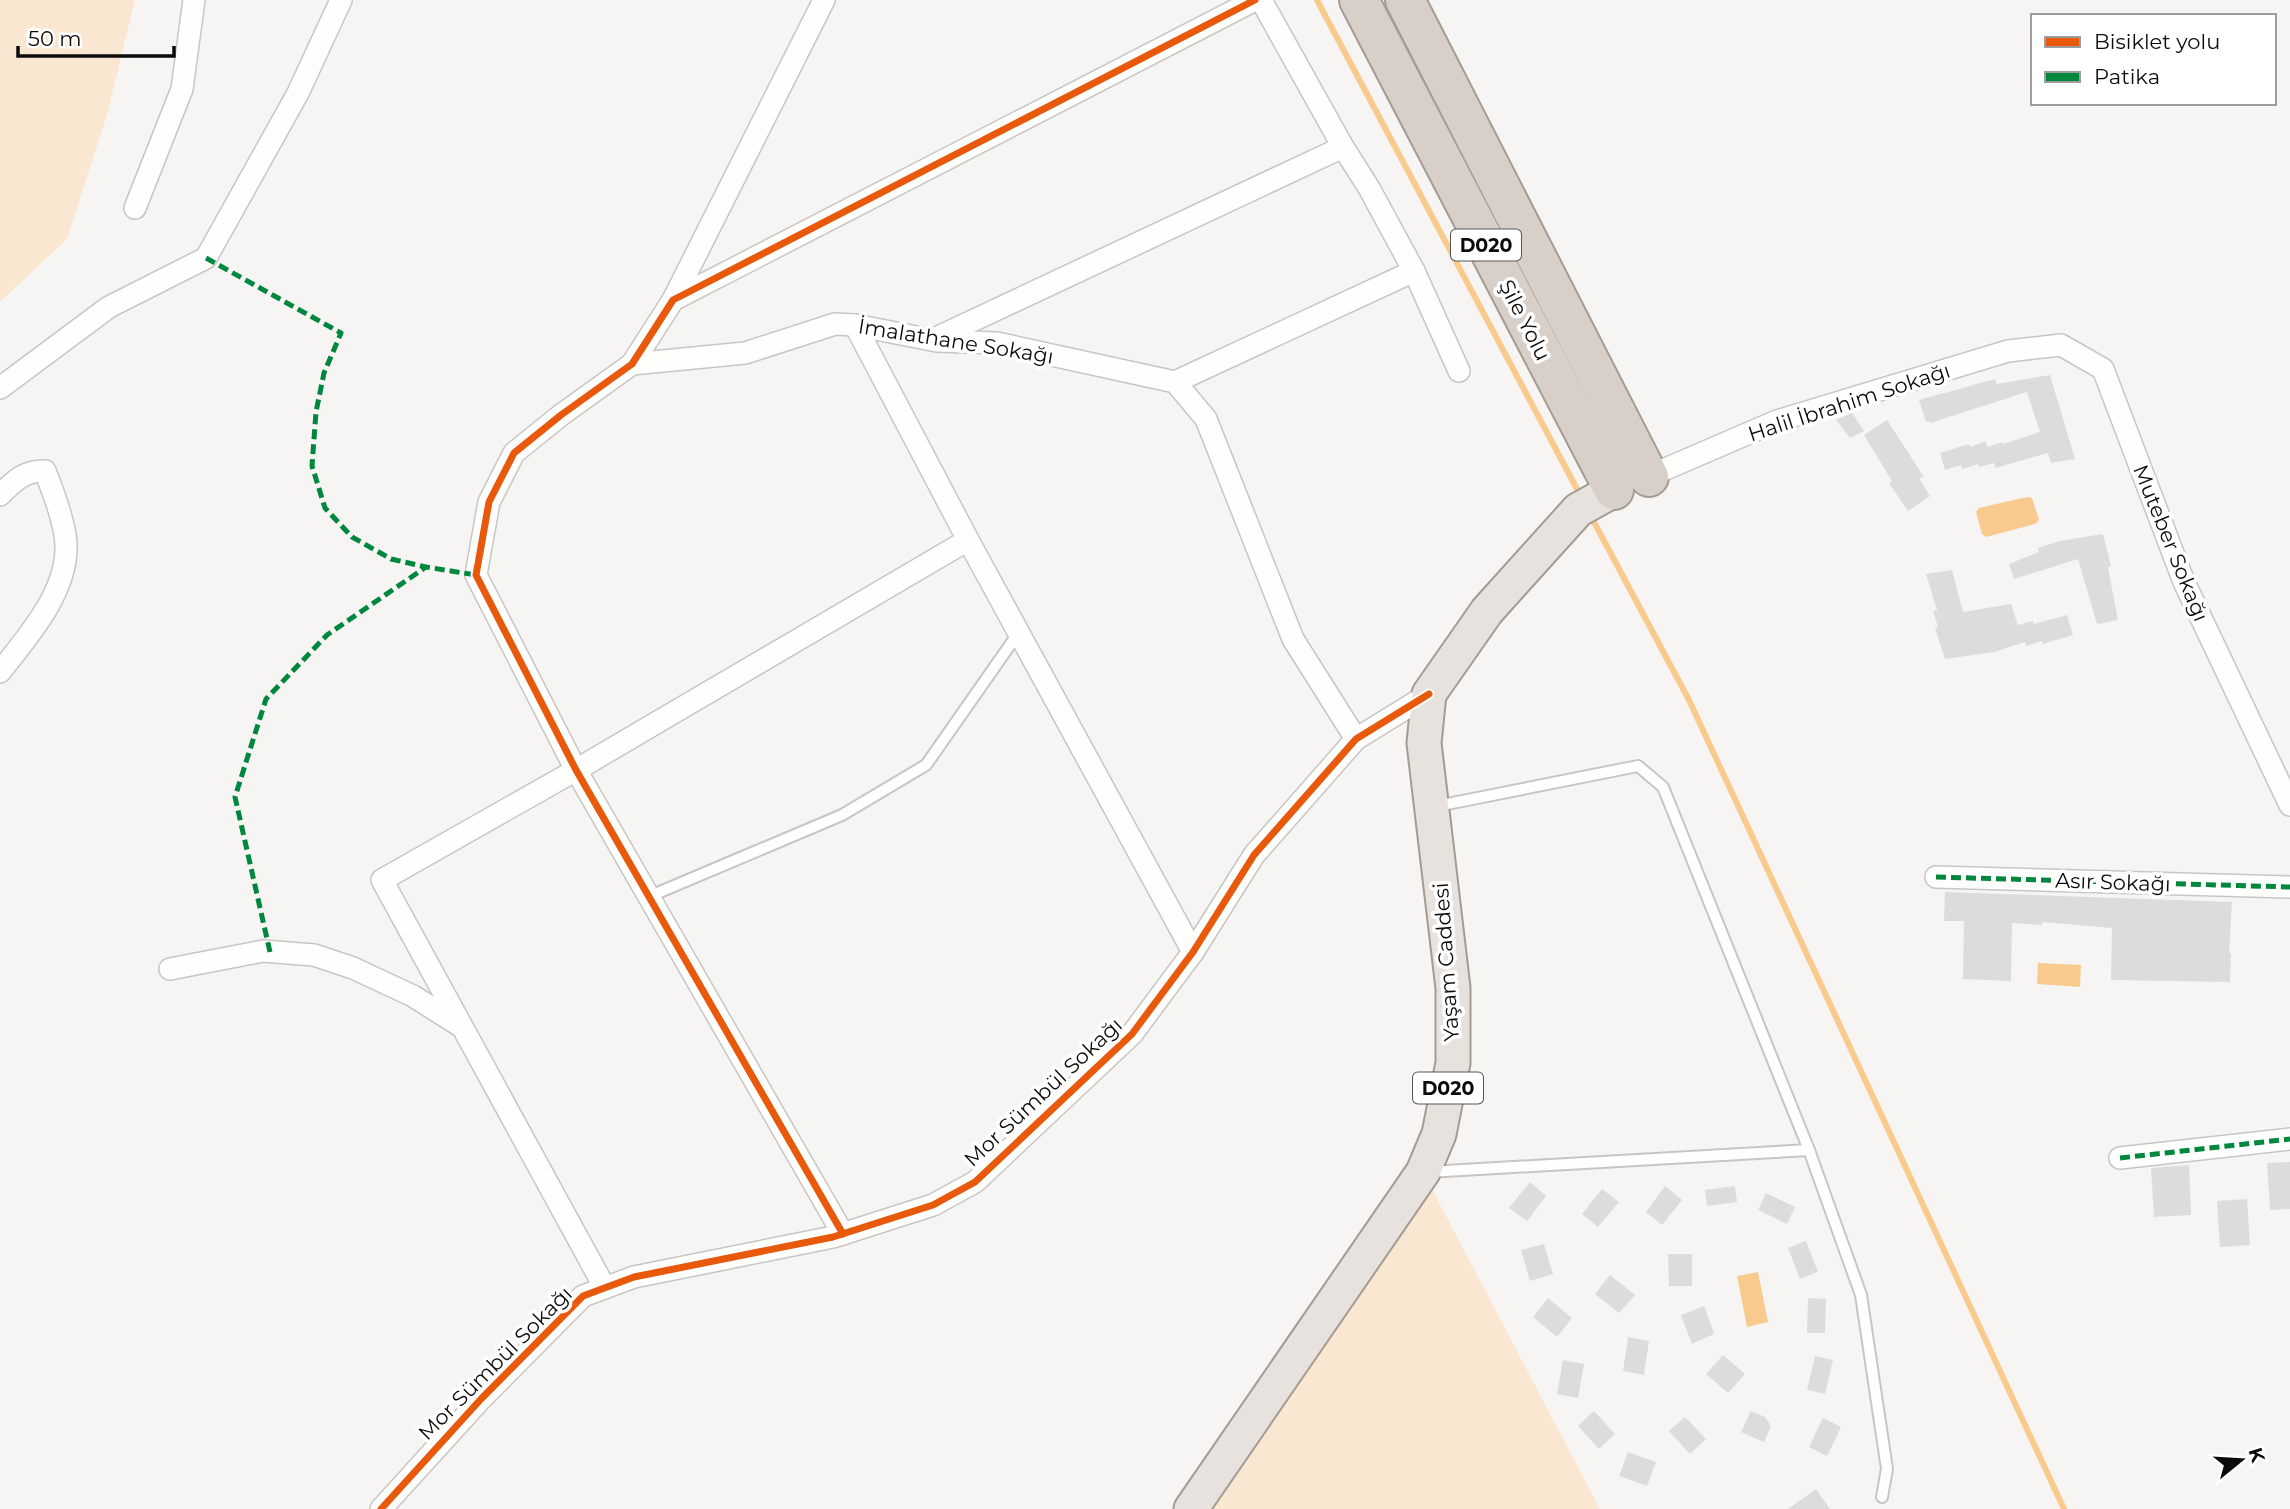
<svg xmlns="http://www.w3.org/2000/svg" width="2290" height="1509" font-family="Montserrat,sans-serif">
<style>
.green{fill:#fae7d1}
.water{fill:#f9ca8e}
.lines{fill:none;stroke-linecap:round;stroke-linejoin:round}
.stream{stroke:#f9ca8e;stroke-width:6}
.building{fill:#dedcdb}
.lane-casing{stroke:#c8c6c4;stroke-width:14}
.street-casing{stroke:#c8c6c4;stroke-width:24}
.primary-casing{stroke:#a49c92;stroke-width:37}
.highway-casing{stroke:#a49c92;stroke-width:42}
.lane{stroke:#fefefd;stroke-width:10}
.street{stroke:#fefefd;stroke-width:21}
.primary{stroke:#e7e2dd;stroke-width:33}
.highway{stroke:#d8d0c8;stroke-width:38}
.quiet{stroke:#00873e;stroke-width:5;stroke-dasharray:10 5;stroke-linecap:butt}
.cycleway-casing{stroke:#fff;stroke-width:11}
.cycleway{stroke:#e8590c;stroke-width:7}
.labels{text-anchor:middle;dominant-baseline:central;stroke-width:7;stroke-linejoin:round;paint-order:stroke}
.shield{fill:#fff;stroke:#565454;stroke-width:2}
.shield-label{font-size:19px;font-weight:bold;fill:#0d0b0a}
.street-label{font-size:21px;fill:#0d0b0a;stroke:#fff}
</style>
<rect width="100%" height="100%" fill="#f7f5f3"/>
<g class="green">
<polygon points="0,0 135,0 107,115 67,239 0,302"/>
<polygon points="1423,1172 1600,1509 1188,1509"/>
</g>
<g class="water">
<polygon points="2027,497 2032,498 2039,520 2035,524 1986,537 1982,534 1976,512 1979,508"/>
<polygon points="2038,963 2081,965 2080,987 2037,984"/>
<polygon points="1758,1272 1768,1322 1747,1327 1737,1276"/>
</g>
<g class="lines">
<g class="stream">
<polyline points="1317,0 1577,489"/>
<polyline points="1594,522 1689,700 2064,1509"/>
</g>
</g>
<g class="building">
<polygon points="2050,375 2075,459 2051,463 2048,453 1995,468 1994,463 1979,467 1978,464 1962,469 1961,465 1945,470 1940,453 1969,444 1970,447 1986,441 1987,447 2003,442 2003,444 2040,432 2027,392 1930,423 1929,421 1926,422 1919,400 1995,379 1997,384"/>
<polygon points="1852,413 1864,431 1850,438 1836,420"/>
<polygon points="1887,420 1924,477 1919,478 1930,496 1908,511 1889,483 1892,481 1864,435"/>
<polygon points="2103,534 2111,566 2108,567 2118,620 2097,624 2078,559 2014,579 2009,564 2039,552 2038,548 2060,541"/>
<polygon points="1952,570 1963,612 2011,604 2018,625 2033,621 2034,624 2067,615 2073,635 2043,644 2042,641 2026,646 2025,642 1994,652 1945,659 1935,628 1938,627 1933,611 1937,610 1926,574"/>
<polygon points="1945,892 2232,902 2229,953 2231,953 2230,982 2111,980 2112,928 2042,922 2042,925 2012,923 2011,981 1963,979 1964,921 1944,921"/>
<polygon points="2290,1162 2290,1209 2270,1210 2267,1163"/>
<polygon points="2189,1165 2191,1215 2154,1217 2151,1168"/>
<polygon points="1530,1182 1546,1196 1527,1221 1509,1208"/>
<polygon points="1665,1186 1682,1200 1662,1225 1646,1212"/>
<polygon points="1735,1186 1737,1202 1707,1206 1705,1190"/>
<polygon points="1602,1189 1619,1202 1598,1227 1582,1214"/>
<polygon points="1766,1193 1795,1207 1787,1224 1758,1210"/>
<polygon points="2247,1199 2250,1245 2220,1247 2217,1201"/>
<polygon points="1806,1241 1818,1272 1800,1279 1788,1248"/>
<polygon points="1544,1244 1553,1274 1530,1281 1521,1250"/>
<polygon points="1668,1254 1692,1254 1692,1286 1669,1286"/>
<polygon points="1610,1275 1635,1295 1619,1313 1595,1294"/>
<polygon points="1548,1298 1572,1318 1557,1337 1533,1317"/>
<polygon points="1808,1298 1826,1299 1825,1333 1807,1333"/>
<polygon points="1704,1306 1714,1334 1692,1344 1681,1315"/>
<polygon points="1628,1337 1649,1341 1644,1375 1623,1371"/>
<polygon points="1723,1355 1745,1374 1728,1393 1706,1374"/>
<polygon points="1815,1356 1833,1360 1825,1394 1807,1390"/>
<polygon points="1563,1360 1584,1364 1578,1398 1557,1394"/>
<polygon points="1594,1411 1615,1434 1599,1449 1578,1426"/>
<polygon points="1751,1411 1765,1417 1771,1426 1764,1442 1741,1432"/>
<polygon points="1685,1417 1706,1439 1690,1454 1669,1431"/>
<polygon points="1823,1418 1841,1427 1827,1456 1809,1447"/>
<polygon points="1628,1452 1656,1462 1647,1486 1619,1476"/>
<polygon points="1816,1489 1830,1509 1788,1509"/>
</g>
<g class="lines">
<g class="lane-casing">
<g id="lane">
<polyline points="1437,806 1638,766 1663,787 1809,1150 1861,1295 1887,1469 1882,1497"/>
<polyline points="648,897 842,815 926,765 1019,632"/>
<polyline points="1428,1172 1809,1150"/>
</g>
</g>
<g class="street-casing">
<g id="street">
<polyline points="1261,0 1343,147 1369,188 1414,271 1459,371"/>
<polyline points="135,208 182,89 194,0"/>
<polyline points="673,300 824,0"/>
<polyline points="855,325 968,540 1193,952"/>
<polyline points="936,338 1343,147"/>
<polyline points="632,364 745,353 835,324 855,325 937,341 997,343 1175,382 1206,419 1293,639 1356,739"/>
<polyline points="1175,382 1414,271"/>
<polyline points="0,388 109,307 206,258 298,93 341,0"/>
<polyline points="1640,480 1777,421 2008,351 2061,345 2103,369 2184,582 2290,805"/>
<path d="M0 495C14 481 25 470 45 471 53 491 65 522 66 544 68 592 28 636 0 672"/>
<polyline points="1936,877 2290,887"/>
<polyline points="170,969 263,951 314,955 353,968 413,996 462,1027"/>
<polyline points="2120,1158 2290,1139"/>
<polyline points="843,1234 576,770 476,575 489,502 514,453 561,415 632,364 673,300 1255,0"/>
<polyline points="605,1288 382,880 576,770 968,540"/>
<polyline points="381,1509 481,1399 583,1296 634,1277 833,1237 933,1205 975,1182 1132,1034 1193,952 1254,855 1356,739 1429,694"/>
</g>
</g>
<g class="primary-casing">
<polyline id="primary" points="1191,1509 1423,1172 1439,1134 1453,1063 1453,988 1424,743 1429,694 1487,611 1578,510 1614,490"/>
</g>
<g class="highway-casing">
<g id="highway">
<polyline points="1359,0 1614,490"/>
<polyline points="1405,0 1649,477"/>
</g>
</g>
<use href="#lane" class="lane"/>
<use href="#street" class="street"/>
<use href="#primary" class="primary"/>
<use href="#highway" class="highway"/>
<g class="quiet">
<polyline points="206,258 341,333 324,373 316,412 312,466 325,508 352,537 391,559 426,567 476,575"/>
<polyline points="1936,877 2290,887"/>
<polyline points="270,952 235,797 266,699 327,635 426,567"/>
<polyline points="2120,1158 2290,1139"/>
</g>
<g class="cycleway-casing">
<g id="cycleway">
<polyline points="843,1234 576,770 476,575 489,502 514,453 561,415 632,364 673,300 1255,0"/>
<polyline points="381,1509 481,1399 583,1296 634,1277 833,1237 933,1205 975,1182 1132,1034 1193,952 1254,855 1356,739 1429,694"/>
</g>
</g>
<use href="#cycleway" class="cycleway"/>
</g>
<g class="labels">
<g class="shield">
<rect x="1451" y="229.5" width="70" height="31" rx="5"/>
<rect x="1413" y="1072.5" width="70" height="31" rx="5"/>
</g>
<g class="shield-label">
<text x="1486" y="245">D020</text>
<text x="1448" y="1088">D020</text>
</g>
<g class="street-label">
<text transform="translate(1525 320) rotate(63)">Şile Yolu</text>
<text transform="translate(956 341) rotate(9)">İmalathane Sokağı</text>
<text transform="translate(1849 402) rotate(-18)">Halil İbrahim Sokağı</text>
<text transform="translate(2171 543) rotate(68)">Muteber Sokağı</text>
<text transform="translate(2113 882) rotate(2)">Asır Sokağı</text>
<text transform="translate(1446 962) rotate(-94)">Yaşam Caddesi</text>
<text transform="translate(1043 1092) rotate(-43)">Mor Sümbül Sokağı</text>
<text transform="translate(495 1363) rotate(-45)">Mor Sümbül Sokağı</text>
</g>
</g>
<rect x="2031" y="14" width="245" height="91" fill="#ffffff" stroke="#9e9d9d" stroke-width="2"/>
<rect x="2045" y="37" width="35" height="10" fill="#e8590c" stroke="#9e9d9d" stroke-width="2"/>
<text x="2094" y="49" font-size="21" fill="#0d0b0a">Bisiklet yolu</text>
<rect x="2045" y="72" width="35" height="10" fill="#00873e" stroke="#9e9d9d" stroke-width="2"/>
<text x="2094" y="84" font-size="21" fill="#0d0b0a">Patika</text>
<g transform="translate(2241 1460) rotate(72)" stroke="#ffffff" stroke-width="5" paint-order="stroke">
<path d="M0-5L12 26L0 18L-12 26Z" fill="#0d0b0a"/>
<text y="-10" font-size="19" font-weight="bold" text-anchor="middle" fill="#0d0b0a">K</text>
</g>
<path d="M18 46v10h156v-10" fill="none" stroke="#0d0b0a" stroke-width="3.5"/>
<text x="28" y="46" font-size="21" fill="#0d0b0a" stroke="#ffffff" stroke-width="5" paint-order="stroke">50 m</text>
</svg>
